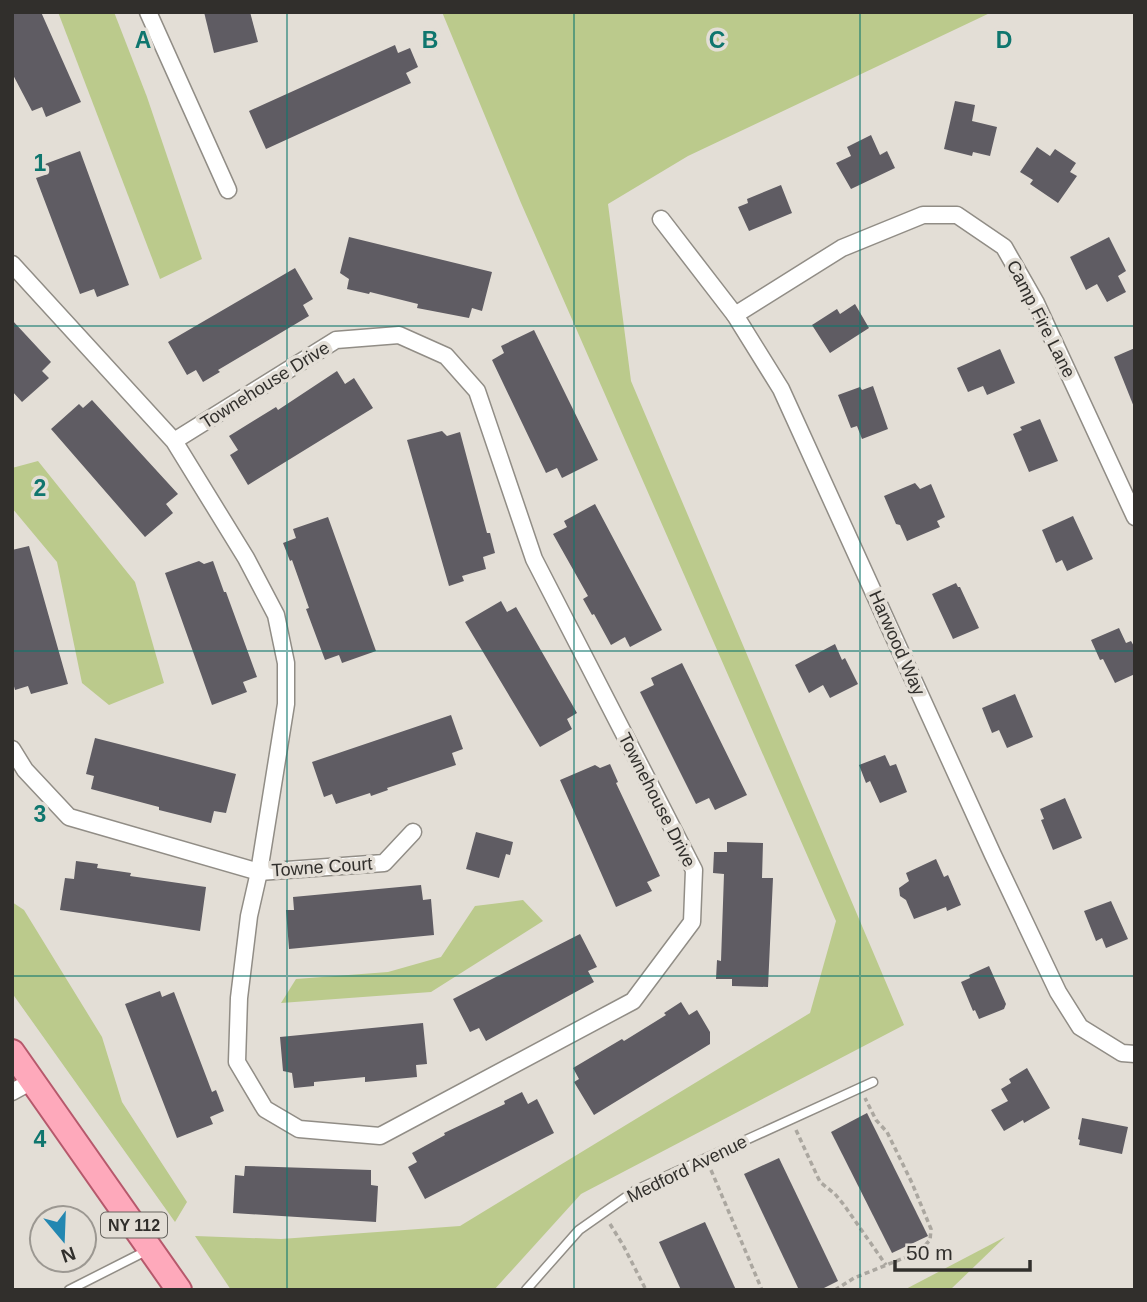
<svg xmlns="http://www.w3.org/2000/svg" width="1147" height="1302" font-family="Helvetica,sans-serif">
<style>
.green{fill:#bbca8c}
.building{fill:#5f5c63}
.lines{fill:none;stroke-linecap:round;stroke-linejoin:round}
.service-casing{stroke:#918d86;stroke-width:11}
.minor-casing{stroke:#918d86;stroke-width:19}
.primary-casing{stroke:#b6596c;stroke-width:28}
.path{stroke:#aba7a0;stroke-width:3.5;stroke-dasharray:5 3.5;stroke-linecap:butt}
.service{stroke:#fff;stroke-width:8}
.minor{stroke:#fff;stroke-width:16}
.primary{stroke:#fea9bb;stroke-width:24}
.grid{fill:none;stroke:#0f766e;stroke-width:2;stroke-opacity:0.55}
.labels{text-anchor:middle;dominant-baseline:central;stroke-width:7;stroke-linejoin:round;paint-order:stroke}
.shield{fill:#e3ded6;stroke:#66645f;stroke-width:2}
.shield-label{font-size:16px;font-weight:bold;fill:#312f2c}
.street-label{font-size:18px;fill:#312f2c;stroke:#e3ded6}
.grid-label{font-size:23px;text-anchor:middle;font-weight:bold;fill:#0f766e;stroke:#e3ded6;stroke-width:7;stroke-linejoin:round;paint-order:stroke}
</style>
<rect width="100%" height="100%" fill="#e3ded6"/>
<g class="green">
<polygon points="58,12 114,12 147,97 202,259 160,279"/>
<polygon points="442,12 992,12 688,156 608,204 631,381 904,1025 581,1194 494,1290 231,1290 195,1236 281,1239 460,1226 810,1013 836,921 521,203"/>
<polygon points="38,461 135,582 164,683 109,705 82,683 57,562 12,508 12,468"/>
<polygon points="523,900 543,921 431,992 281,1003 296,979 388,972 441,957 475,906"/>
<polygon points="12,902 24,910 102,1037 122,1102 187,1202 175,1222 12,993"/>
<polygon points="1005,1237 950,1290 904,1290"/>
</g>
<g class="building">
<polygon points="12,12 41,12 81,102 46,117 42,107 32,111 12,73"/>
<polygon points="204,12 250,12 258,42 214,53"/>
<polygon points="395,45 398,53 410,48 418,67 406,73 411,83 266,149 249,111"/>
<polygon points="955,101 975,105 972,121 997,127 990,156 973,152 972,156 944,149"/>
<polygon points="871,135 880,155 887,151 895,168 851,189 836,163 851,156 847,147"/>
<polygon points="1037,147 1050,156 1055,149 1076,163 1070,172 1077,176 1058,203 1030,184 1033,180 1020,172"/>
<polygon points="80,151 129,285 97,297 94,289 80,294 36,178 48,174 45,164"/>
<polygon points="781,185 792,213 749,231 738,207 748,203 747,199"/>
<polygon points="349,237 492,272 482,311 472,308 469,318 417,308 418,304 370,292 369,294 347,289 349,279 340,273"/>
<polygon points="1109,237 1126,271 1118,276 1126,292 1107,302 1097,284 1086,290 1070,257"/>
<polygon points="295,268 313,299 303,305 309,316 218,370 220,372 203,382 196,370 187,375 168,342"/>
<polygon points="855,304 869,328 830,353 812,325 837,309 840,314"/>
<polygon points="12,320 51,362 42,371 49,378 22,402 12,391"/>
<polygon points="534,330 598,460 562,478 557,468 546,473 492,360 504,353 501,346"/>
<polygon points="1135,348 1135,407 1134,407 1114,357"/>
<polygon points="1000,349 1015,383 987,395 983,386 968,392 957,368"/>
<polygon points="337,371 345,384 354,378 373,408 248,485 230,455 238,450 229,436 276,407 278,410"/>
<polygon points="873,386 888,429 862,439 857,426 851,428 838,395 860,387 862,390"/>
<polygon points="92,400 178,494 166,504 173,513 145,537 51,429 79,404 83,408"/>
<polygon points="1040,419 1058,461 1029,472 1013,434 1022,430 1020,427"/>
<polygon points="442,431 447,436 460,432 487,533 490,533 495,553 483,557 486,569 462,576 464,581 449,586 407,440"/>
<polygon points="915,483 920,489 931,484 945,517 937,521 940,527 907,541 900,525 896,524 884,496"/>
<polygon points="595,504 662,630 630,647 625,637 611,645 594,614 592,615 583,599 588,596 553,534 567,527 564,521"/>
<polygon points="1073,516 1093,559 1067,571 1062,560 1056,563 1042,530"/>
<polygon points="328,517 376,651 342,663 339,655 325,660 306,609 309,608 292,560 290,561 283,543 296,538 293,529"/>
<polygon points="29,546 68,684 31,694 28,686 15,690 12,679 12,550"/>
<polygon points="199,561 204,564 213,561 224,592 226,592 257,677 243,682 247,692 212,705 165,573"/>
<polygon points="956,583 958,587 960,587 979,628 953,639 932,594"/>
<polygon points="501,601 507,612 516,607 577,713 567,719 572,729 540,747 465,622"/>
<polygon points="1119,628 1126,643 1131,641 1135,648 1135,674 1115,683 1103,659 1100,660 1091,640"/>
<polygon points="835,644 842,660 845,658 858,684 830,698 823,685 809,693 795,665"/>
<polygon points="682,663 747,795 715,810 709,798 696,804 640,692 654,685 651,678"/>
<polygon points="1015,694 1033,737 1007,748 999,730 992,733 982,708"/>
<polygon points="451,715 463,749 452,753 456,765 387,788 388,790 371,796 370,793 336,804 332,794 324,797 312,762"/>
<polygon points="95,738 236,774 226,813 214,811 211,823 159,810 159,807 91,789 94,776 86,774"/>
<polygon points="885,755 890,766 896,764 907,792 880,803 870,781 866,783 859,765"/>
<polygon points="610,764 618,782 616,783 660,876 647,882 652,891 616,907 560,780 595,765 600,768"/>
<polygon points="1065,798 1082,838 1053,850 1041,820 1044,819 1040,809"/>
<polygon points="476,832 513,842 510,855 506,854 499,878 466,869"/>
<polygon points="727,842 763,843 762,878 773,878 768,987 732,986 732,979 716,979 717,960 721,961 724,874 713,873 714,852 727,852"/>
<polygon points="936,859 944,877 948,875 961,905 947,911 946,907 914,919 906,900 900,896 899,888 909,881 906,873"/>
<polygon points="76,861 98,864 97,868 131,873 130,876 206,887 200,931 60,910 65,878 74,879"/>
<polygon points="421,885 423,900 431,899 434,935 289,949 286,910 294,910 293,897"/>
<polygon points="1111,901 1128,939 1106,948 1102,938 1096,941 1084,911"/>
<polygon points="580,934 597,967 588,971 594,982 486,1041 479,1028 470,1032 453,999"/>
<polygon points="989,966 1006,1004 1004,1009 979,1019 975,1010 973,1011 961,982 970,978 969,975"/>
<polygon points="160,991 162,997 174,992 212,1092 216,1090 224,1111 210,1117 213,1124 177,1138 125,1004"/>
<polygon points="681,1002 689,1015 697,1010 710,1032 710,1044 594,1115 574,1082 579,1079 573,1068 622,1039 624,1041 666,1015 664,1013"/>
<polygon points="423,1023 427,1064 416,1065 417,1077 365,1082 365,1077 314,1082 314,1086 294,1088 292,1073 283,1071 280,1037"/>
<polygon points="1027,1068 1050,1108 1024,1123 1023,1120 1004,1131 991,1110 1008,1101 1001,1089 1011,1083 1009,1079"/>
<polygon points="522,1092 528,1104 537,1099 554,1133 425,1199 408,1167 417,1162 412,1153 445,1135 444,1133 505,1104 504,1101"/>
<polygon points="867,1113 928,1236 892,1253 831,1132"/>
<polygon points="1082,1118 1128,1127 1122,1154 1079,1145 1080,1140 1078,1139"/>
<polygon points="779,1158 838,1281 820,1290 799,1290 744,1174"/>
<polygon points="245,1166 371,1170 371,1185 378,1186 376,1222 233,1213 235,1175 244,1176"/>
<polygon points="705,1222 736,1290 681,1290 659,1242"/>
</g>
<g class="lines">
<g class="service-casing">
<g id="service">
<polyline points="69,1290 148,1250"/>
<polyline points="526,1290 579,1230 636,1190 873,1082"/>
</g>
</g>
<g class="minor-casing">
<g id="minor">
<polyline points="148,12 228,190"/>
<polyline points="661,219 735,315 781,389 993,855 1058,992 1080,1027 1122,1053 1135,1054"/>
<polyline points="12,264 174,441 336,340 399,335 446,356 477,391 534,559 694,870 692,922 633,1001 380,1136 299,1129 265,1109 237,1062 239,998 249,916 259,872 286,704 286,663 276,615 246,558 174,441"/>
<polyline points="735,315 842,248 923,215 957,215 1004,247 1036,303 1135,517"/>
<polyline points="12,749 25,770 69,817 259,872 384,863 413,832"/>
<polyline points="12,1092 32,1081"/>
</g>
</g>
<g class="primary-casing">
<polyline id="primary" points="12,1052 179,1290"/>
</g>
<g class="path">
<polyline points="796,1130 820,1182 835,1194 844,1205 886,1265"/>
<polyline points="711,1170 762,1290"/>
<polyline points="610,1224 623,1245 646,1290"/>
<polyline points="835,1290 854,1278 919,1252 930,1240 931,1229 912,1183 887,1132 876,1120 865,1098"/>
</g>
<use href="#service" class="service"/>
<use href="#minor" class="minor"/>
<use href="#primary" class="primary"/>
</g>
<path class="grid" d="M287 12V1290M574 12V1290M860 12V1290M12 326H1135M12 651H1135M12 976H1135"/>
<g class="labels">
<rect class="shield" x="101" y="1212.5" width="66" height="25" rx="5"/>
<g class="shield-label">
<text x="134" y="1225">NY 112</text>
</g>
<g class="street-label">
<text transform="translate(1041 319) rotate(63)">Camp Fire Lane</text>
<text transform="translate(265 385) rotate(-32)">Townehouse Drive</text>
<text transform="translate(897 643) rotate(66)">Harwood Way</text>
<text transform="translate(657 800) rotate(63)">Townehouse Drive</text>
<text transform="translate(322 867) rotate(-4)">Towne Court</text>
<text transform="translate(687 1169) rotate(-26)">Medford Avenue</text>
</g>
</g>
<g class="grid-label">
<text x="143" y="48">A</text>
<text x="430" y="48">B</text>
<text x="717" y="48">C</text>
<text x="1004" y="48">D</text>
<text x="40" y="171">1</text>
<text x="40" y="496">2</text>
<text x="40" y="822">3</text>
<text x="40" y="1147">4</text>
</g>
<rect width="1147" height="1302" fill="none" stroke="#312f2c" stroke-width="28"/>
<g transform="translate(63 1239) rotate(161)"><circle r="33" fill="#e3ded6" stroke="#9c9892" stroke-width="2"/>
<path d="M0-5L12 26L0 18L-12 26Z" fill="#2387b1"/>
<text y="-10" font-size="19" font-weight="bold" text-anchor="middle" fill="#312f2c">N</text>
</g>
<path d="M895 1260v10h135v-10" fill="none" stroke="#312f2c" stroke-width="3.5"/>
<text x="906" y="1260" font-size="21" fill="#312f2c" stroke="#e3ded6" stroke-width="5" paint-order="stroke">50 m</text>
</svg>
